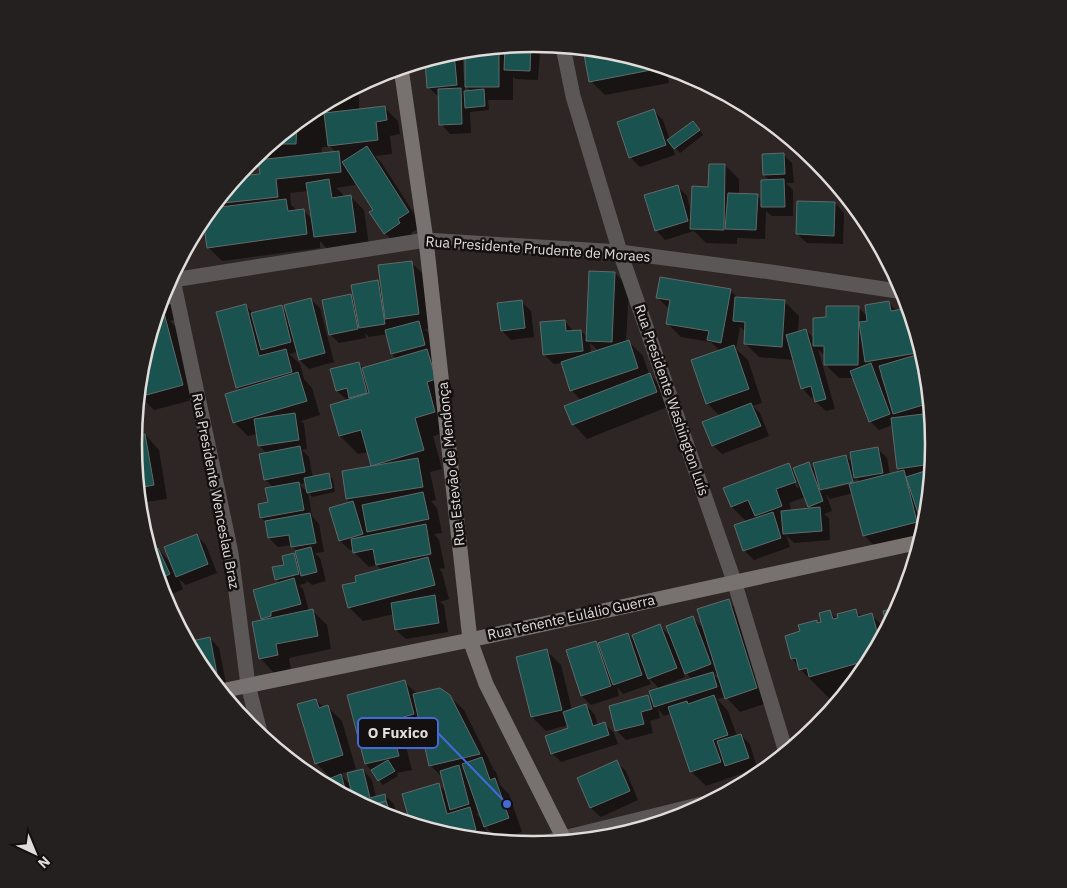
<svg xmlns="http://www.w3.org/2000/svg" width="1067" height="888" font-family="'IBM Plex Sans',sans-serif">
<style>
.shadow{fill:#0007;fill-rule:evenodd}
.building{fill:#1a524f;stroke:#616969}
.lines{fill:none;stroke-linecap:round;stroke-linejoin:round}
.street{stroke:#5b5756;stroke-width:15}
.secondary{stroke:#777270;stroke-width:15}
.labels{text-anchor:middle;dominant-baseline:central;stroke-width:5;stroke-linejoin:round;paint-order:stroke}
.street-label{font-size:14px;fill:#e0dcda;stroke:#13100f}
.rim{fill:none;stroke:#e0dcda;stroke-width:2.5}
.leader{fill:none;stroke:#446ad8;stroke-width:2}
.callout-dot{fill:#446ad8;stroke:#13100f;stroke-width:2}
.callout{fill:#13100f;stroke:#446ad8;stroke-width:2}
.callout-label{font-size:15px;text-anchor:middle;font-weight:bold;fill:#e0dcda}
</style>
<rect width="100%" height="100%" fill="#2d2625"/>
<g class="shadow">
<path d="M532 44 540 51 538 80 515 79 513 77V100H488L489 110 470 112 471 133 450 134 441 124 440 96H438L428 87 427 60 462 51 464 80H466V50ZM465 85 471 92H465Z"/>
<polygon points="585,49 612,52 666,68 669,83 605,95 591,81"/>
<polygon points="687,74 697,80 698,83 690,87 686,82"/>
<path d="M359 85V110L384 107 398 121 400 134 390 136 392 154 375 156 381 162 422 226 411 233 414 237 399 247 385 233 375 210 354 178 355 185 336 188 343 194V197L350 196 364 210 369 245 329 251 320 241V248L222 261 208 247 204 218 210 210 216 209 213 206 237 178 261 175 260 161H251L311 111ZM322 147H331L336 152 321 154ZM309 191 313 220 304 211H298L291 205 290 193Z"/>
<polygon points="654,111 663,120 670,140 697,126 703,135 680,153 672,144 675,155 640,167 630,157"/>
<polygon points="770,123 786,136 783,136"/>
<polygon points="783,154 792,163 794,183 786,183 793,190 793,216 772,216 766,211 765,239 737,238 737,244 706,243 694,231 665,240 656,230 677,186 687,196 691,213 725,165 739,179 739,195 758,196 762,201 770,181 764,175"/>
<polygon points="835,203 844,213 843,244 807,243 797,234"/>
<polygon points="411,262 425,276 432,328 425,329 428,332 434,354 446,369 454,397 444,400 453,430 433,436 442,469 430,472 436,500 431,501 437,508 442,533 434,534 439,540 445,568 439,569 442,572 449,599 440,602 444,605 448,632 406,639 396,630 394,614 363,621 349,607 358,583 382,570 377,565 369,567 354,552 354,549 350,550 340,541 331,509 351,503 347,499 374,467 368,452 358,454 340,436 331,406 348,401 337,391 358,363 364,369 397,359 392,354 387,334 369,337 365,333 366,338 339,343 330,334 351,296 355,300 377,281 382,286"/>
<polygon points="173,273 187,317 170,321 177,328 196,399 154,410 140,396 139,390 141,368 152,365 148,353 145,353 164,291"/>
<path d="M615 273 629 287 626 342H629L643 356 649 374 663 388 670 406 587 439 573 424 581 400 571 390 562 363 554 364 544 355 565 321 574 332 581 331 588 338ZM590 343 599 351 591 354Z"/>
<path d="M730 290 738 298 785 302 799 316 798 333 806 330 814 339 827 319 858 307 868 317 889 303 897 311 909 309 926 366 934 444 926 522 921 538 878 550 864 535 853 493 830 499 826 494 832 511 824 514 829 518 830 540 794 543 786 535 790 547 754 560 744 550 747 522 732 507 788 465 797 473 809 463 817 472 846 456 853 463 878 449 887 458 890 475 902 472 898 468 893 425 879 430 870 421 854 378H839L825 364V356L818 349 835 409 826 411 816 402 815 397 811 398 802 388 794 360 759 357 745 343 746 332 740 327 736 349 748 360 762 403 753 406 760 413 769 436 722 454 713 445 720 416 707 403 720 351 711 342 681 337 667 323 670 310 657 297ZM880 375H883L886 386H884ZM858 479 859 482 826 490V487ZM793 480H796L799 487 797 488ZM805 497 812 509 792 511 789 503Z"/>
<polygon points="310,299 320,308 334,362 309,369 300,360 298,352 289,354 300,364 304,379 312,388 320,415 301,421 304,424 307,449 302,450 309,457 313,478 328,475 333,479 335,492 312,497 308,492 306,483 299,484 308,493 312,516 319,524 324,552 315,553 320,558 326,581 312,585 306,580 307,583 299,585 303,589 309,611 313,611 327,625 331,649 289,658 291,669 274,673 260,658 264,620 262,618 280,584 276,579 293,554 298,559 296,551 292,545 278,547 269,538 266,522 261,518 259,505 269,503 274,488 265,479 267,454 259,445 257,434 248,436 234,422 240,391 237,387 245,305 254,314 281,307 287,313"/>
<polygon points="522,302 531,311 534,337 511,340 502,331"/>
<polygon points="135,423 159,450 167,499 139,503 133,444"/>
<polygon points="196,535 206,545 217,573 186,585 179,579 183,589 164,598 150,553 158,549 171,563"/>
<path d="M728 601 742 615 770 702 740 712 726 697 717 699 728 711 737 736 741 735 750 744 757 768 706 786 692 772 671 713 664 716 658 709 660 718 650 721 653 733 626 740 617 731 610 706 647 696 654 703 660 689 648 677 651 684 623 694 617 687 619 696 591 705 582 696 595 642 602 648 628 634 636 643 660 626 672 638 692 617 704 629ZM682 670 692 679 661 689 660 687 685 677ZM718 674 721 681 714 675Z"/>
<polygon points="855,611 862,617 871,615 886,629 866,667 835,704 800,669 799,666 792,659 786,637 802,632 816,621 819,624 830,612 837,619"/>
<polygon points="210,638 219,648 226,683 216,685 201,666 188,643"/>
<polygon points="547,651 561,665 572,710 586,705 595,715 598,726 605,724 614,733 618,744 561,762 552,753 570,729 568,725 546,731 532,717"/>
<path d="M404 681 418 695 449 696 464 710 493 768H492L496 772 500 785 509 794 522 832 499 841 485 826 489 840 455 836 412 823 439 785 447 793 443 778 430 765 422 730 403 735 412 770 397 773 398 776 383 785 366 764 349 695ZM478 806 484 822 476 814H478L476 807Z"/>
<polygon points="316,700 324,708 328,707 342,721 356,769 340,774 351,786 363,770 372,780 376,797 384,795 394,804 395,810 393,810 397,814 400,813 409,822 380,814 322,783 332,779 316,763"/>
<polygon points="616,762 626,771 638,800 601,817 591,808 578,779"/>
</g>
<g class="building">
<polygon points="531,44 530,71 504,70 505,47"/>
<polygon points="499,47 499,87 465,87 465,50"/>
<polygon points="583,49 612,52 655,65 656,69 589,82"/>
<polygon points="454,52 457,85 427,88 425,61"/>
<polygon points="680,72 687,74 695,79 685,83"/>
<polygon points="461,88 462,124 439,125 438,89"/>
<polygon points="484,89 485,106 465,108 464,91"/>
<polygon points="385,106 387,120 376,122 378,140 328,146 324,113"/>
<polygon points="654,109 666,145 629,158 617,122"/>
<polygon points="693,121 700,130 674,149 667,140"/>
<polygon points="297,123 296,144 272,144"/>
<polygon points="367,146 409,212 398,219 400,223 384,234 369,212 373,210 342,162"/>
<polygon points="339,151 341,172 276,179 278,197 215,204 238,176 260,174 258,160"/>
<polygon points="784,153 785,174 763,175 762,154"/>
<polygon points="709,164 725,164 724,230 690,229 692,186 708,187"/>
<polygon points="329,179 332,198 351,195 356,232 314,237 306,183"/>
<polygon points="784,179 785,207 761,207 761,180"/>
<polygon points="678,185 688,221 655,231 644,195"/>
<polygon points="728,193 758,194 756,230 725,229"/>
<polygon points="286,199 288,211 304,209 307,234 207,248 203,219 212,208"/>
<polygon points="797,201 835,202 834,236 796,234"/>
<polygon points="412,261 419,314 385,319 378,265"/>
<polygon points="589,271 615,272 612,342 586,341"/>
<polygon points="660,277 731,289 721,343 707,340 709,331 666,324 670,300 656,298"/>
<polygon points="378,280 385,324 359,328 351,285"/>
<polygon points="169,281 173,303 159,306 164,291"/>
<polygon points="351,294 358,329 329,335 322,300"/>
<polygon points="735,297 785,300 782,347 744,344 745,322 733,321"/>
<polygon points="311,298 325,353 299,360 284,305"/>
<polygon points="522,300 525,328 501,331 497,303"/>
<polygon points="889,301 891,311 908,308 922,352 865,362 859,322 867,321 865,305"/>
<polygon points="246,304 259,356 286,349 292,372 236,388 216,312"/>
<polygon points="282,305 291,342 261,350 251,313"/>
<polygon points="826,306 859,306 858,365 824,365 824,346 813,346 813,318 826,317"/>
<polygon points="164,313 183,385 139,397 141,367 150,364 146,349 156,315"/>
<polygon points="565,320 566,331 581,330 583,351 543,355 540,322"/>
<polygon points="419,321 425,345 391,354 385,330"/>
<polygon points="806,329 826,399 815,402 811,386 801,389 786,335"/>
<polygon points="629,340 638,368 570,391 561,362"/>
<polygon points="734,345 749,389 706,404 691,360"/>
<polygon points="427,349 436,379 427,382 435,412 415,418 424,450 371,466 361,430 339,436 330,405 369,393 362,368"/>
<polygon points="916,355 930,403 893,414 879,366"/>
<polygon points="359,362 367,393 349,398 347,388 336,391 330,369"/>
<polygon points="871,363 890,414 869,422 850,371"/>
<polygon points="298,372 307,401 233,423 225,394"/>
<polygon points="650,373 657,392 572,425 564,406"/>
<polygon points="751,403 761,426 712,446 702,422"/>
<polygon points="295,413 299,440 258,446 254,419"/>
<polygon points="931,413 934,444 932,464 897,469 891,418"/>
<polygon points="135,425 137,436 145,434 154,485 138,488 133,444"/>
<polygon points="300,446 305,472 264,480 259,454"/>
<polygon points="878,447 883,473 854,478 850,452"/>
<polygon points="846,455 853,482 820,490 813,463"/>
<polygon points="418,458 423,487 346,499 342,471"/>
<polygon points="809,462 823,501 808,507 793,468"/>
<polygon points="789,463 796,482 776,489 782,506 755,516 748,500 731,507 723,488"/>
<polygon points="931,469 926,522 924,527 923,528 906,477"/>
<polygon points="904,470 917,522 863,536 849,484"/>
<polygon points="329,473 332,488 307,493 304,478"/>
<polygon points="299,482 304,510 260,518 258,504 268,502 265,488"/>
<polygon points="423,492 429,519 367,532 362,505"/>
<polygon points="353,501 363,534 339,541 329,508"/>
<polygon points="820,507 822,531 783,534 781,511"/>
<polygon points="773,512 781,538 743,551 734,525"/>
<polygon points="310,513 316,543 291,547 289,535 268,538 265,521"/>
<polygon points="426,524 431,554 376,565 373,549 353,553 351,539"/>
<polygon points="197,534 208,564 176,577 164,547"/>
<polygon points="311,547 317,572 301,576 295,551"/>
<polygon points="158,548 170,574 158,580 150,552"/>
<polygon points="294,553 299,574 275,580 272,567 284,565 282,556"/>
<polygon points="428,557 435,585 348,608 342,585 356,582 355,576"/>
<polygon points="294,578 301,604 271,612 271,616 261,619 253,590"/>
<polygon points="435,595 439,623 395,630 391,603"/>
<polygon points="729,599 757,688 725,699 697,609"/>
<polygon points="898,607 887,627 883,611"/>
<polygon points="313,609 318,636 276,644 278,655 259,659 252,622"/>
<polygon points="856,609 858,617 872,613 879,639 872,641 874,649 867,652 869,660 809,677 807,668 799,670 796,658 791,659 785,636 800,631 798,625 817,620 817,623 821,622 819,613 830,610 833,619 838,618 837,614"/>
<polygon points="693,616 711,664 685,674 666,626"/>
<polygon points="660,624 677,668 648,679 632,635"/>
<polygon points="628,633 642,675 613,685 598,643"/>
<polygon points="210,637 217,674 208,676 201,666 187,642"/>
<polygon points="596,641 611,686 581,696 566,650"/>
<polygon points="547,649 562,710 531,717 516,657"/>
<polygon points="713,672 717,687 654,707 649,691"/>
<polygon points="405,680 414,714 390,721 399,756 365,764 347,695"/>
<polygon points="440,688 450,695 480,754 429,766 413,694"/>
<polygon points="648,695 652,709 641,712 644,724 615,731 609,706"/>
<polygon points="714,695 728,735 713,740 721,762 690,772 668,707 687,701 688,704"/>
<polygon points="316,699 319,708 328,705 343,755 315,764 297,704"/>
<polygon points="586,704 593,726 605,722 609,735 551,754 545,736 568,728 563,712"/>
<polygon points="741,734 749,758 725,766 717,741"/>
<polygon points="482,757 490,780 495,778 509,818 484,827 462,764"/>
<polygon points="388,760 395,771 378,781 371,770"/>
<polygon points="617,760 630,791 590,808 577,778"/>
<polygon points="459,765 469,804 450,810 440,771"/>
<polygon points="363,769 370,798 385,794 386,801 366,806 353,799 347,773"/>
<polygon points="341,774 347,796 321,782"/>
<polygon points="439,783 447,814 470,807 476,830 454,836 410,823 402,794"/>
<polygon points="386,801 391,815 400,812 403,821 380,814 369,808"/>
</g>
<g class="lines">
<g class="street">
<polyline points="563,47 573,96 620,252 734,581 786,752"/>
<polyline points="172,275 231,553 248,685 261,736"/>
<polyline points="173,280 426,240 620,252 771,272 904,292"/>
<polyline points="543,843 706,803"/>
</g>
<g class="secondary">
<polyline points="401,68 426,240 470,640 486,684 565,841"/>
<polyline points="221,691 470,640 920,542"/>
</g>
</g>
<g class="labels">
<g class="street-label">
<text transform="translate(538 249) rotate(4)">Rua Presidente Prudente de Moraes</text>
<text transform="translate(672 400) rotate(71)">Rua Presidente Washington Luís</text>
<text transform="translate(451 464) rotate(-96)">Rua Estevão de Mendonça</text>
<text transform="translate(216 491) rotate(79)">Rua Presidente Wenceslau Braz</text>
<text transform="translate(571 617) rotate(-12)">Rua Tenente Eulálio Guerra</text>
</g>
</g>
<path d="M0 0H1067V888H0ZM533 52H534A391 391 0 0 1 925 443V445A391 391 0 0 1 534 836H533A391 391 0 0 1 142 445V443A391 391 0 0 1 533 52Z" fill="#23201f" fill-rule="evenodd"/>
<path class="rim" d="M533 52H534A391 391 0 0 1 925 443V445A391 391 0 0 1 534 836H533A391 391 0 0 1 142 445V443A391 391 0 0 1 533 52Z"/>
<path class="leader" d="M507 804L438 733"/>
<circle class="callout-dot" cx="507" cy="804" r="5"/>
<rect class="callout" x="358" y="718" width="80" height="30" rx="5"/>
<g class="callout-label">
<text x="398" y="738">O Fuxico</text>
</g>
<g transform="translate(35 853) rotate(136)" stroke="#13100f" stroke-width="4" paint-order="stroke">
<path d="M0-4L9 19L0 12L-9 19Z" fill="#e0dcda"/>
<text y="-8" font-size="14" font-weight="bold" text-anchor="middle" fill="#e0dcda">N</text>
</g>
</svg>
